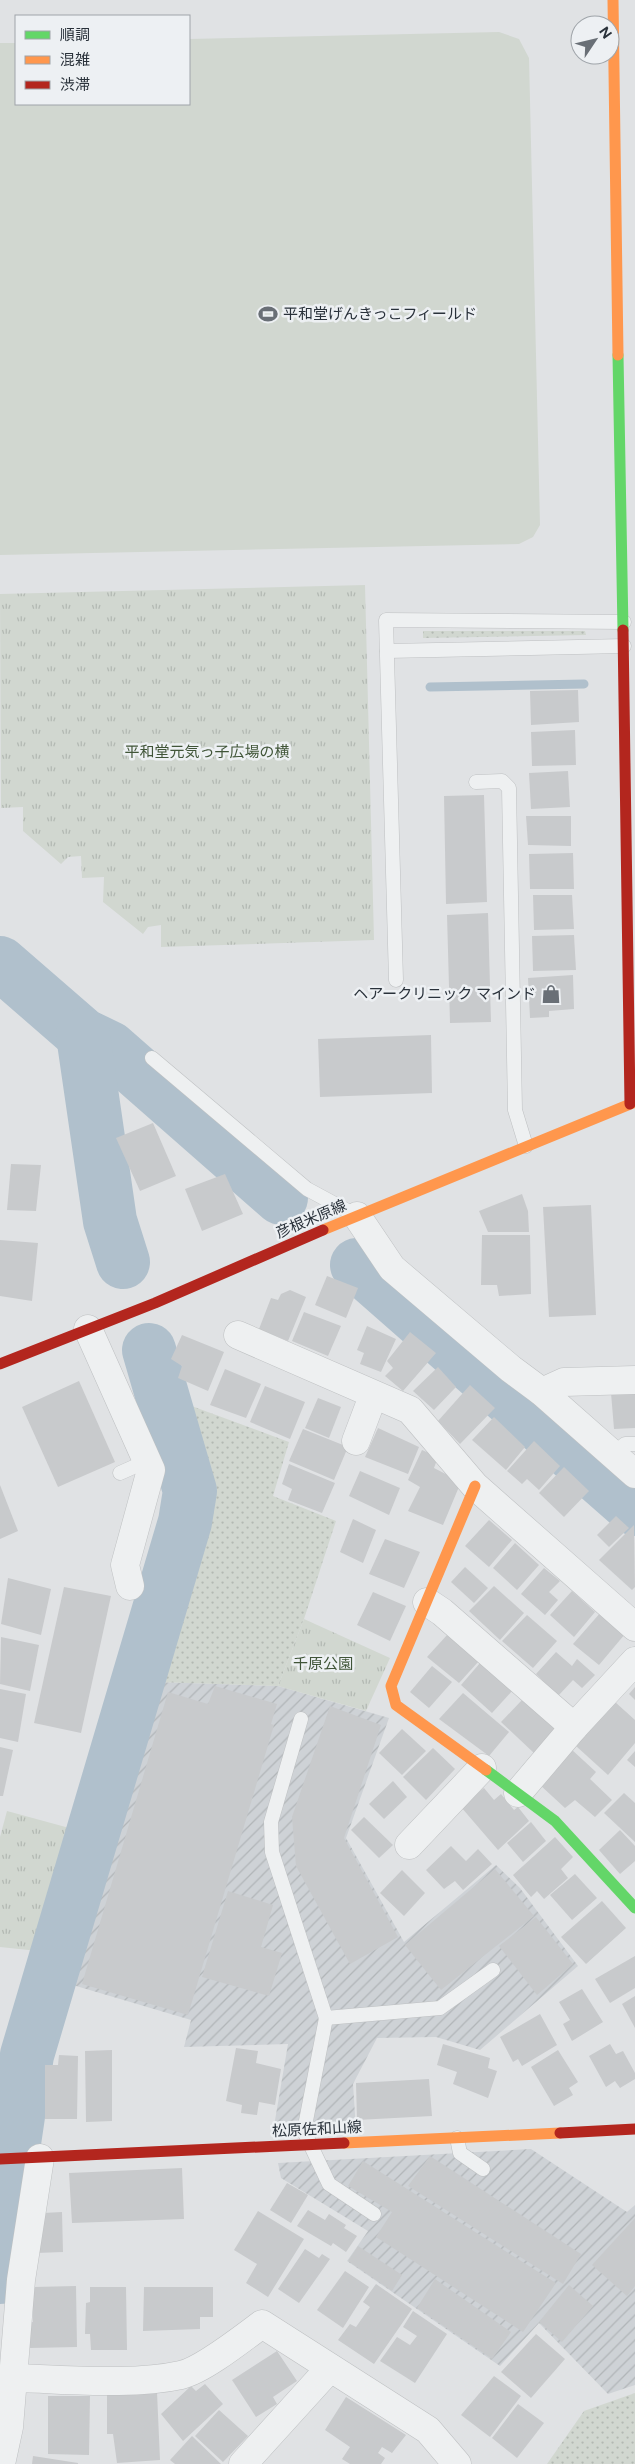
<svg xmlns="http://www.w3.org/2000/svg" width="635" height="2464" font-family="Figtree,'Noto Sans JP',sans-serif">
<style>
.industrial{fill:url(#industrial-furrows)}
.grass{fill:url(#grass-dots)}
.park{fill:url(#park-tufts)}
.pitch{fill:#d1d7d0}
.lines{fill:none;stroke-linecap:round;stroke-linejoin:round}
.stream{stroke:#b0c0cc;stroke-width:9}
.river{stroke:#b0c0cc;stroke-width:54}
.building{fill:#c8cacc}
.lane-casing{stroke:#bec0c2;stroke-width:15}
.street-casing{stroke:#bec0c2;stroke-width:29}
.lane{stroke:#eef0f1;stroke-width:14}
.street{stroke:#eef0f1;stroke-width:28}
.fast{stroke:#63d668;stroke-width:11}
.slow{stroke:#ff974d;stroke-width:11}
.jam{stroke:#b3261e;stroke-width:11}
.labels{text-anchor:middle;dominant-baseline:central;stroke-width:5;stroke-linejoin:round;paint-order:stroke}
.poi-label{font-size:15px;fill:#29313a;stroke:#edf0f3;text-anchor:start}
.park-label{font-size:15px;fill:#405538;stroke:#edf0f3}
.street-label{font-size:15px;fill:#29313a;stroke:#edf0f3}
</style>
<defs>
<pattern id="industrial-furrows" width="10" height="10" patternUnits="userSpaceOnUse" patternTransform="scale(1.25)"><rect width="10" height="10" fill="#ced2d6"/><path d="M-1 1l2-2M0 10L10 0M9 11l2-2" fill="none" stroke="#b1b5b8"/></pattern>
<pattern id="grass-dots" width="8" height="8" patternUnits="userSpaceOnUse" patternTransform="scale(1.25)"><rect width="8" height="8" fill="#d1d7d0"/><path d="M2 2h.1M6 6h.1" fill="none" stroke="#b3b9b3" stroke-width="1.8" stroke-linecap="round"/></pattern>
<pattern id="park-tufts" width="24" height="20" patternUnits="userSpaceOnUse" patternTransform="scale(1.25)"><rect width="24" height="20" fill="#d1d7d0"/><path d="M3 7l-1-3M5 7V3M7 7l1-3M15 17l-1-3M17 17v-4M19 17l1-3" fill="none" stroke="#b3b9b3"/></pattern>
</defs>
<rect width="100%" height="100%" fill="#e0e2e4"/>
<g class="industrial">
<polygon points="157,1682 278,1686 389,1718 346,1838 404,1942 496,1865 520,1888 578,1966 480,2050 436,2037 377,2038 353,2084 356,2130 273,2132 288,2044 184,2047 191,2020 66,1983"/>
<polygon points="531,2149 627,2212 635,2205 635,2385 608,2394 539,2323 500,2366 347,2261 368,2231 281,2178 278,2163"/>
</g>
<g class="grass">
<polygon points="423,631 585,631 586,635 423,638"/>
<polygon points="172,1401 178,1401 289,1442 273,1496 336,1521 304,1619 278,1686 157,1682 150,1679 164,1643 201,1508 199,1484"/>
<polygon points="635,2393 635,2464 547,2464 584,2411"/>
</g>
<g class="park">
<polygon points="365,585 374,940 161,947 161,925 148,927 143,934 103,902 104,877 82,878 81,856 68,857 61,864 23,831 23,807 1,808 0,594"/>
<polygon points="304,1619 390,1658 366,1711 278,1686"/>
<polygon points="7,1811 73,1829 38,1951 0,1947 0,1837"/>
</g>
<polygon class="pitch" points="499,32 519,39 529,58 540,525 533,537 519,544 0,555 0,43 16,43 16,104 189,104 189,39"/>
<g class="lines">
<polyline class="stream" points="430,687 584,684"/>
<g class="river">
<polyline points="0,963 83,1035 110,1048 281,1198"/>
<polyline points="83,1035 110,1221 123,1262"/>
<polyline points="357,1265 635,1509"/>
<polyline points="14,2143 27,2055 185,1522 190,1491 149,1350"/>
<polyline points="0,2277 11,2171"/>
</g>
</g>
<g class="building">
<polygon points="578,690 579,722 531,725 530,691"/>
<polygon points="575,730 576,765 532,766 531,732"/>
<polygon points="568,771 570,807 531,809 529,773"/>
<polygon points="484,795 487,902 446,904 444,796"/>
<polygon points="526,816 571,816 571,846 528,845"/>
<polygon points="573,853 574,889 530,889 529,854"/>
<polygon points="533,895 572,895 574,929 534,930"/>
<polygon points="488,913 491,1022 450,1023 447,915"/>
<polygon points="574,935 576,970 533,971 532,936"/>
<polygon points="573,975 574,1009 549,1011 549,1017 530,1018 528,978"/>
<polygon points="431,1035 432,1093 320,1097 318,1039"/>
<polygon points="153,1123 176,1176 140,1191 116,1138"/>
<polygon points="11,1164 41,1165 36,1211 7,1210"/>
<polygon points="225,1174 243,1214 202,1231 185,1189"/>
<polygon points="522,1194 528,1211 529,1232 488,1232 479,1211"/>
<polygon points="591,1205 596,1315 549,1317 543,1207"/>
<polygon points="482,1235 530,1235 531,1294 499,1296 497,1285 481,1285"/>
<polygon points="0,1240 38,1243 32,1301 0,1296"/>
<polygon points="327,1276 358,1288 346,1318 315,1305"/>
<polygon points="290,1290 306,1297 288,1341 259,1329 271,1298 278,1300 281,1294"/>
<polygon points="304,1312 341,1326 328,1356 292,1341"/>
<polygon points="367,1326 396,1339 381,1372 360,1364 364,1353 357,1350"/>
<polygon points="410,1332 436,1353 403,1391 385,1376 393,1368 387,1361"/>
<polygon points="182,1335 224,1352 208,1391 178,1378 182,1366 171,1359"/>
<polygon points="438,1367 456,1387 434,1410 413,1391"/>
<polygon points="225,1369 261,1384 246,1418 210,1405"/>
<polygon points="79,1381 115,1462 58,1487 22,1407"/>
<polygon points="470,1385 495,1408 460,1444 438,1421"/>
<polygon points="265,1386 305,1402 290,1439 250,1422"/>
<polygon points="611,1393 635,1393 635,1428 614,1429"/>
<polygon points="318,1398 341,1407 329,1438 305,1428"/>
<polygon points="494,1417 525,1447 506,1470 472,1440"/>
<polygon points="378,1428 419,1447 408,1474 365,1457"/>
<polygon points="303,1429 348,1447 334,1480 289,1461"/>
<polygon points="534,1441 560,1466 539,1490 527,1479 522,1484 507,1471"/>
<polygon points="422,1450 438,1457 434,1468 461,1482 443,1525 408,1511 420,1487 408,1480"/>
<polygon points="289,1464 335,1483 322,1513 288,1500 292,1489 282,1484"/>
<polygon points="564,1467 589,1491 564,1517 539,1493"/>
<polygon points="360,1471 400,1488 389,1515 349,1496"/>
<polygon points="0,1485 18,1531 0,1539"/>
<polygon points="616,1516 629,1528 609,1547 597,1535"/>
<polygon points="353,1519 376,1530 363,1563 340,1552"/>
<polygon points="489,1520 512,1540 489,1567 465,1546"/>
<polygon points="634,1525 635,1587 632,1590 599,1560"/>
<polygon points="385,1539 420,1552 404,1588 369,1574"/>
<polygon points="515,1543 539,1565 517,1590 493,1568"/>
<polygon points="465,1567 488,1588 474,1603 451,1582"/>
<polygon points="544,1568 560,1581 549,1592 558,1600 545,1615 521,1594"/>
<polygon points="8,1578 51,1589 41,1635 1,1624"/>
<polygon points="494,1586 524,1613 500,1640 469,1611"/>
<polygon points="64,1587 111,1596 81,1733 34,1723"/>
<polygon points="572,1591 595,1612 574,1637 550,1615"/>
<polygon points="373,1592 406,1606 390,1641 357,1625"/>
<polygon points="601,1612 625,1634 599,1665 573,1644"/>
<polygon points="527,1615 557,1641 533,1668 502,1641"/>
<polygon points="448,1634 479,1661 459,1683 427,1657"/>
<polygon points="1,1637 39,1645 30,1691 0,1684"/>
<polygon points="556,1652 572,1666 577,1659 595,1675 582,1688 573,1680 558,1696 536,1674"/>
<polygon points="480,1663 513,1690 492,1713 461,1685"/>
<polygon points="432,1666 452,1682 429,1708 410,1692"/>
<polygon points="215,1686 277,1704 271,1724 274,1725 188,2015 82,1984 168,1692 208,1704"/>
<polygon points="635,1687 635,1700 629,1694"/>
<polygon points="0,1689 26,1694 18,1742 0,1738"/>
<polygon points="463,1693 509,1732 489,1756 439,1719"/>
<polygon points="522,1700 556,1730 535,1754 501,1722"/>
<polygon points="615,1702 635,1720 635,1743 608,1775 576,1746"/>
<polygon points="330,1706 381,1725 344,1838 398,1937 350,1964 296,1866 292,1817"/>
<polygon points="402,1729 426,1751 402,1775 379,1753"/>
<polygon points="0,1747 13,1750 3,1796 0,1796"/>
<polygon points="433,1748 455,1769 426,1800 403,1777"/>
<polygon points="571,1749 596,1772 590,1779 612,1800 595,1817 575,1800 565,1808 539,1784"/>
<polygon points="635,1751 635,1767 627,1760"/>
<polygon points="393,1781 407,1797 384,1819 369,1804"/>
<polygon points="484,1788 494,1800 501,1794 514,1810 518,1807 529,1821 498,1850 461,1807"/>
<polygon points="624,1793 635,1803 635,1842 604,1813"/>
<polygon points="364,1817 393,1845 379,1858 351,1830"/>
<polygon points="531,1822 546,1841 523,1862 507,1843"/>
<polygon points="620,1830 635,1846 635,1861 620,1874 599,1850"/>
<polygon points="555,1837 573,1857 561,1869 568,1878 544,1899 537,1891 531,1897 513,1875"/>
<polygon points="451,1846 466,1861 478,1849 492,1864 463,1890 455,1881 444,1889 426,1870"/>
<polygon points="495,1869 534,1916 441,1990 405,1945"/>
<polygon points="402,1870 425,1893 404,1916 380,1893"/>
<polygon points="575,1874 597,1898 572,1920 550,1895"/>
<polygon points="228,1891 273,1905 261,1947 282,1953 269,1996 202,1977"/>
<polygon points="602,1901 626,1928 586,1964 561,1937"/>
<polygon points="536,1917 573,1964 537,1995 499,1946"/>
<polygon points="635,1956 635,1988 610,2003 595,1979"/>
<polygon points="582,1989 603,2022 572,2041 563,2024 570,2020 559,2002"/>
<polygon points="635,1996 635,2028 622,2004"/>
<polygon points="540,2014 557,2045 522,2066 518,2059 513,2062 500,2037"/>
<polygon points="443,2044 490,2058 488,2068 497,2071 488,2098 453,2084 457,2072 437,2065"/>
<polygon points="610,2044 616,2054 623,2051 635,2073 635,2079 620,2088 615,2081 606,2087 589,2056"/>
<polygon points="236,2048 258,2051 256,2063 281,2069 275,2105 259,2102 257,2115 241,2113 242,2105 226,2101"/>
<polygon points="112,2050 112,2121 86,2122 85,2051"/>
<polygon points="558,2050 578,2082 569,2088 573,2095 554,2106 531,2067"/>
<polygon points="59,2055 78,2056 77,2119 45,2119 45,2065 58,2065"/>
<polygon points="429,2079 432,2116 357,2120 356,2083"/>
<polygon points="430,2156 581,2254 563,2284 408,2186"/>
<polygon points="363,2161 556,2283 523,2332 376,2237 392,2212 348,2186"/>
<polygon points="182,2168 184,2219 72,2223 69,2173"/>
<polygon points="287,2183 308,2195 291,2223 270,2210"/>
<polygon points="308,2210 325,2220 329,2214 346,2225 344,2228 357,2236 346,2252 333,2243 331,2246 297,2226"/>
<polygon points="258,2211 304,2239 268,2297 246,2283 257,2264 234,2250"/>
<polygon points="62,2212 63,2252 36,2253 43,2213"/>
<polygon points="635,2218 635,2286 627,2296 592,2265"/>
<polygon points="358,2246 402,2275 392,2291 348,2261"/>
<polygon points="305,2249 319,2258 322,2254 330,2259 299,2303 278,2289"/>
<polygon points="345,2271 369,2287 343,2328 317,2310"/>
<polygon points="435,2279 511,2332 492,2359 417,2308"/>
<polygon points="376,2284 412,2309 374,2364 338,2340 350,2324 356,2327 370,2307 363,2302"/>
<polygon points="569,2285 593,2306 562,2342 539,2322"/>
<polygon points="76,2286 77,2347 30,2348 28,2323 33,2322 33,2287"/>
<polygon points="90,2287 126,2287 127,2350 91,2350 90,2334 85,2334 86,2303 90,2302"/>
<polygon points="144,2287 213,2287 213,2317 200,2317 200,2329 143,2331"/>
<polygon points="413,2311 447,2334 415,2383 380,2361 397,2337 410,2345 417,2336 403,2327"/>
<polygon points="536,2334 565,2359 531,2398 501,2372"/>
<polygon points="277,2351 297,2381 273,2397 277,2404 256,2417 232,2380"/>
<polygon points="494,2376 521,2396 490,2437 461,2415"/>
<polygon points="205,2384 223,2404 183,2441 161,2414 191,2386 196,2391"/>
<polygon points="157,2392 160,2460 117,2463 113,2434 107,2434 107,2393"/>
<polygon points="48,2396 90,2396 89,2455 48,2454"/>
<polygon points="346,2397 406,2435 392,2453 382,2447 378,2453 385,2458 381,2464 350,2464 342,2459 350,2447 325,2430"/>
<polygon points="518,2404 544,2423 517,2458 492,2438"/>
<polygon points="219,2410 248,2436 223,2462 195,2436"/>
<polygon points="192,2436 221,2464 175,2464 170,2460"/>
<polygon points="33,2456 78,2463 78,2464 32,2464"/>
</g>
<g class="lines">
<g class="lane-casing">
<g id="lane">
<polyline points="387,651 624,646"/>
<polyline points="476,782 502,781 509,788 515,1110 526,1146"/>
<polyline points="396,980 386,620 624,622"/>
<polyline points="152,1058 307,1189 357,1216"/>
<polyline points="613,1455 625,1444 635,1444"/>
<polyline points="120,1473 147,1461"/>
<polyline points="301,1719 271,1822 272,1852 326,2018 440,2008 493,1970"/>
<polyline points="326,2018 304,2131 329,2184 374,2214"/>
<polyline points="457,2138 460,2153 483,2169"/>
</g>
</g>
<g class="street-casing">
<g id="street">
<polyline points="357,1216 392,1268 511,1369 542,1392 635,1474"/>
<polyline points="88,1329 151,1470 125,1565 130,1586"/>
<polyline points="238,1335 410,1410 475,1486 635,1627"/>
<polyline points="542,1392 564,1382 635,1380"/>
<polyline points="356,1441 373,1396"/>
<polyline points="427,1602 442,1612 574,1727"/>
<polyline points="518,1793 574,1727 635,1661"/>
<polyline points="409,1845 482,1768"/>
<path d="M13 2378C65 2379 131 2386 181 2375 203 2370 243 2338 262 2324L428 2430 457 2464"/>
<polyline points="1,2464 9,2427 21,2280 40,2158"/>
<polyline points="243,2464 330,2368"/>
</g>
</g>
<use href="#lane" class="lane"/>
<use href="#street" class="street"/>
<g class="fast">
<polyline points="618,355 623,630"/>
<polyline points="486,1770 555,1821 635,1908"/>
</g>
<g class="slow">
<polyline points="613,0 618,355"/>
<polyline points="323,1230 635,1102"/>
<polyline points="475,1486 391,1686 396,1705 486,1770"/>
<polyline points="344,2143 560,2133"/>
</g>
<g class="jam">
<polyline points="623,630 630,1104"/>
<polyline points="0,1364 155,1303 323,1230"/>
<polyline points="560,2133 635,2129"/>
<polyline points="0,2159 344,2143"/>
</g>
</g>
<defs>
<g id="stadium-bare" transform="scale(1.5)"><path d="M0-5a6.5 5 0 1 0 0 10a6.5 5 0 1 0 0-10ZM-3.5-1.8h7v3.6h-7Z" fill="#696f76" stroke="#edf0f3" stroke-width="2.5" paint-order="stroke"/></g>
<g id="shop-bare" transform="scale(1.5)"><path d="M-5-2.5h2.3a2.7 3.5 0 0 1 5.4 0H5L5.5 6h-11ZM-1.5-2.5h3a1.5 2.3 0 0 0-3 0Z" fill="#696f76" stroke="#edf0f3" stroke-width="2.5" paint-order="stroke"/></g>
</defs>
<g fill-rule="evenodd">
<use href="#stadium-bare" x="268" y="314"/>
<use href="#shop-bare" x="551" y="994"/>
</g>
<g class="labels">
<g class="poi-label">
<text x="283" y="314">平和堂げんきっこフィールド</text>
<text x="536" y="994" text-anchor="end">ヘアークリニック マインド</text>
</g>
<g class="park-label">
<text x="207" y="752">平和堂元気っ子広場の横</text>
<text x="323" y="1664">千原公園</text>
</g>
<g class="street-label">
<text transform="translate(311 1219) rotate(-23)">彦根米原線</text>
<text transform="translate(317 2129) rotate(-3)">松原佐和山線</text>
</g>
</g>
<rect x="15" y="15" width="175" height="90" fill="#edf0f3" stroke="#9fa4a9"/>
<rect x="25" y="31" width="25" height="8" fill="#63d668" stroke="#9fa4a9"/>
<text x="60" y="40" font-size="15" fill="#29313a">順調</text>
<rect x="25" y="56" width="25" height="8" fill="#ff974d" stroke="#9fa4a9"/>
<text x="60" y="65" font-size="15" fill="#29313a">混雑</text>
<rect x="25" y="81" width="25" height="8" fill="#b3261e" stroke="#9fa4a9"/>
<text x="60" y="90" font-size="15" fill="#29313a">渋滞</text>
<g transform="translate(595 40) rotate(55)"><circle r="24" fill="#edf0f3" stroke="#9fa4a9"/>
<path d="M0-4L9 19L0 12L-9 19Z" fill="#696f76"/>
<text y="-8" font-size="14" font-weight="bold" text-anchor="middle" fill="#29313a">N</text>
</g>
</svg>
